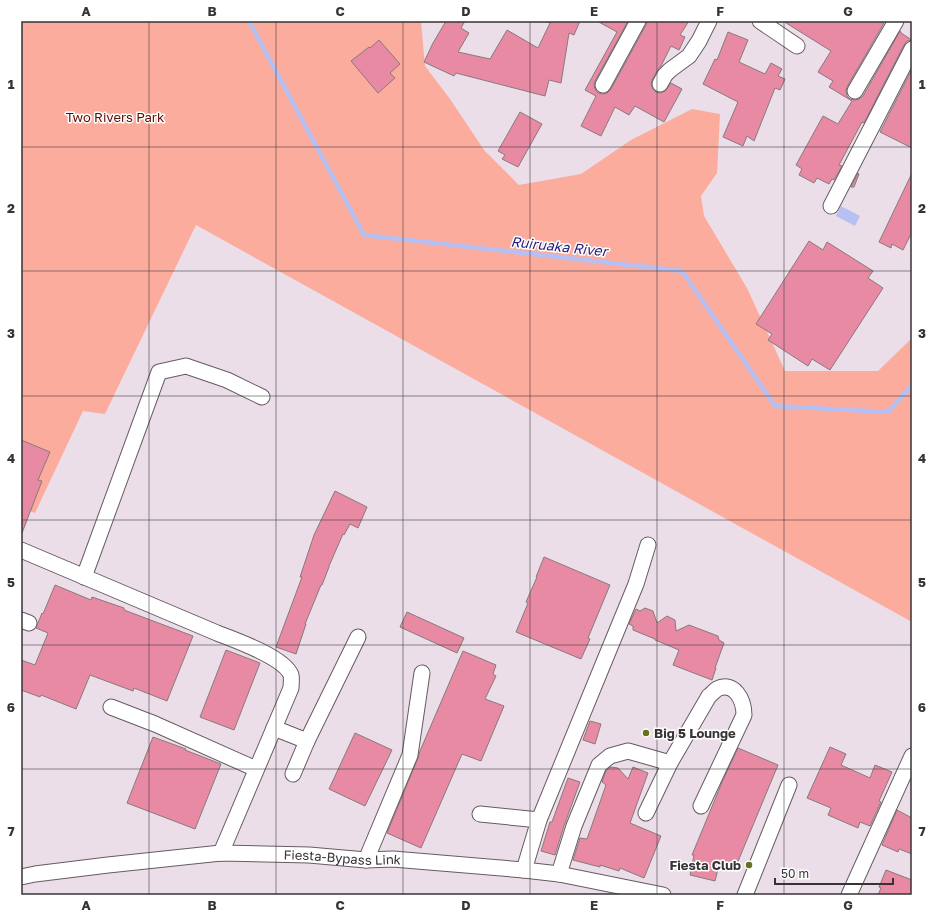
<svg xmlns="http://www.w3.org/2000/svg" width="933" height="916" font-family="'Golos Text',sans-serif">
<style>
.green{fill:#fbac9c}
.water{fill:#b7c0f2}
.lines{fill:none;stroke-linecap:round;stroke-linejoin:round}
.stream{stroke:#b7c0f2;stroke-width:4.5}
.building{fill:#e98aa4;stroke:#88797c}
.minor-casing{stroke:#665b63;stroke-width:17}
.minor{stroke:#fff;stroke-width:15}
.grid{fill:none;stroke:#373336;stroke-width:1;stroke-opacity:0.55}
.poi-dot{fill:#65731f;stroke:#fff;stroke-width:1.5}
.labels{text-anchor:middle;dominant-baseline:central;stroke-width:3;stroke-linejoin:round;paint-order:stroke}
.park-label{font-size:13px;fill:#600b00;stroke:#fff}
.poi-label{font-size:13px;font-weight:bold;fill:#373336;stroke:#fff;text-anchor:start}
.street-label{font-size:13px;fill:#373336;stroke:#fff}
.water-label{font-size:14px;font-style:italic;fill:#231c78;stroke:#fff}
.neatline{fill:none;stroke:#373336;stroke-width:1.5}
.grid-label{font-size:13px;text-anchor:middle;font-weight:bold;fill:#373336}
</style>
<rect width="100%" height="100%" fill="#ebdee8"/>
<polygon class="green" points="21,21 421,21 425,66 450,99 484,150 519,185 581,174 631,140 692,109 720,114 717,173 701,196 704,216 747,288 785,371 878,371 912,338 912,622 196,225 105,414 83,411 35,513 21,508"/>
<polygon class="water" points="841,206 860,216 855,226 836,216"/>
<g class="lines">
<polyline class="stream" points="249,21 364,235 682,271 775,406 888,412 912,385"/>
</g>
<g class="building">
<polygon points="446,21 465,21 461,28 469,33 458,52 490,59 507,30 538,48 550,23 545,21 580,21 574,35 569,33 561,83 549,80 545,96 456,73 454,76 424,62 433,43"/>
<polygon points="597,21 628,21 595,81 594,85 595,89 598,93 603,94 607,93 611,89 646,25 647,21 689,21 680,35 685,37 679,50 671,46 661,66 657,71 652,80 651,84 653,89 656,92 660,93 665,91 671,83 682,89 664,122 635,106 629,115 615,107 601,136 581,126 596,96 585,90 617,32"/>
<polygon points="783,21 879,21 884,23 847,87 846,91 847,96 850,99 855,100 859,99 863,96 900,31 901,32 901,33 912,40 907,41 904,45 864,123 862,122 839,165 842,166 834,180 832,179 829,184 817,178 814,183 799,175 802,169 796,165 823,116 838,124 852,101 829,87 833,81 818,72 831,51"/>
<polygon points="728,32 748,40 739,62 765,74 771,63 782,69 778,76 785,79 780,90 775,88 754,141 747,136 743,146 723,137 738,102 703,84 715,59 717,60"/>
<polygon points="379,40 400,64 390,73 395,78 378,93 351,61 369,47 370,48"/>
<polygon points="912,69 912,148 880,132"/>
<polygon points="520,112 542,124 518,167 502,159 505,155 498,151"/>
<polygon points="858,173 859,174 854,187 851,187"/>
<polygon points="912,173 912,232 903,250 892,244 891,248 879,242"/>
<polygon points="809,241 823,250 827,242 873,271 868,278 883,288 830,370 812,359 808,366 768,340 772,334 756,324"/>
<polygon points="21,440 50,452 38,480 42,481 22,533 21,533"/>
<polygon points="335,491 367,507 358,528 350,524 344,535 343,534 329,566 329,567 322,585 321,585 305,624 306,624 296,654 276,647 302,577 300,577 314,535"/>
<polygon points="544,557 610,585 588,638 590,639 581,659 516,632 528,603 526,602 537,577 536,577"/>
<polygon points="55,585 91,600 92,597 124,608 124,610 193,636 167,701 134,688 133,691 90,675 76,709 41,695 40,697 21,690 21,660 35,665 48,633 36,628 42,613 43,614"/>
<polygon points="645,608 653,611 657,623 667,616 675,620 676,631 689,625 718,636 719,640 724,643 715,668 716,668 712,680 673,665 679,650 655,640 655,639 633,630 633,626 629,624 636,609 640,611"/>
<polygon points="407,612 464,638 457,653 400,627"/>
<polygon points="226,650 260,663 234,730 200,717"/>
<polygon points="463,651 496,665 493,674 496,676 485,699 504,706 481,761 462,754 421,848 387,833 418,758 420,751"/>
<polygon points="590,721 601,724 595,744 583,740"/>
<polygon points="355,733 392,750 365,806 329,789"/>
<polygon points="153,737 186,749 185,750 221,764 195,829 127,803"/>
<polygon points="830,747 846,754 841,765 870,778 875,765 892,772 879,801 881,802 870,826 860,822 858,828 828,815 831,808 807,798"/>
<polygon points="738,748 778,765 734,871 719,865 715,881 690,875 694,855 692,855 723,780"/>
<polygon points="610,767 618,768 628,779 633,767 648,773 630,823 661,836 644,878 620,868 619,871 600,865 600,867 573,860 580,838 587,839 606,785 602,782 606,771"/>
<polygon points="568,778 580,782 564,826 555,855 541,851 550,822 552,822"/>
<polygon points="897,810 912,818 912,854 899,849 898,852 882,845"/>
<polygon points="886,870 912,880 912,895 878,895 881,888 879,887"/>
</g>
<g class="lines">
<g class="minor-casing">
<g id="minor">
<polyline points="760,21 797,46"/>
<polyline points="660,84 665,75 670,70 689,56 699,41 709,21"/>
<polyline points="603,85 638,21"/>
<polyline points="855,91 896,21"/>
<polyline points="831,206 912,49"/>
<path d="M21 550 217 633C235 640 284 657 291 675 292 679 291 684 291 688L221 853"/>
<polyline points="84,577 159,372 186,366 227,380 262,397"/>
<polyline points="21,620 29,623"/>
<polyline points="111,707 155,724 256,769"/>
<polyline points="274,728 307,741 358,637"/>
<polyline points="293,774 307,741"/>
<path d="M646 813 670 763 709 696C712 694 714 691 717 689 734 680 744 700 744 715L701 806"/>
<polyline points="480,814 539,820"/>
<polyline points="366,860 410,755 422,673"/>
<polyline points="524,870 539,820 636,584 648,545"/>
<polyline points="559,874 574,826 599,765 610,756 628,751 670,763"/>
<path id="s1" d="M21 877 35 874 108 865 221 853 309 855 366 860 393 859 524 870 559 874 663 895"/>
<polyline points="745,895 789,785"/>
<polyline points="849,895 912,756"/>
</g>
</g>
<use href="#minor" class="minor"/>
</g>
<path class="grid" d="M149 21V895M276 21V895M403 21V895M530 21V895M657 21V895M784 21V895M21 147H912M21 271H912M21 396H912M21 520H912M21 645H912M21 769H912"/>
<g class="poi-dot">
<circle cx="646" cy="733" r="4"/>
<circle cx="749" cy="865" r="4"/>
</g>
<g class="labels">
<g class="park-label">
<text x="115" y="117">Two Rivers Park</text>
</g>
<g class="poi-label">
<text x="654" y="733">Big 5 Lounge</text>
<text x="741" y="865" text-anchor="end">Fiesta Club</text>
</g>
<g class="street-label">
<text stroke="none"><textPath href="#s1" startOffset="323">Fiesta-Bypass Link</textPath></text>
</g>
<g class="water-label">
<text transform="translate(559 246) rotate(6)">Ruiruaka River</text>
</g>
</g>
<rect width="933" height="916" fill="none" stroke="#ffffff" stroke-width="44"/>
<path d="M775 878v6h118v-6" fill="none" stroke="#373336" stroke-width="2"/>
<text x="781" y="878" font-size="12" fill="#373336" stroke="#ffffff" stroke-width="3" paint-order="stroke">50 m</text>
<rect x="22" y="22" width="889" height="872" class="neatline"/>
<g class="grid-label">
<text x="86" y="16">A</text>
<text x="212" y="16">B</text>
<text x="340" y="16">C</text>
<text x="466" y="16">D</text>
<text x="594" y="16">E</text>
<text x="720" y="16">F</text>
<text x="848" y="16">G</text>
<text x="11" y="89">1</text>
<text x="922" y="89">1</text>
<text x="11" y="213">2</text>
<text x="922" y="213">2</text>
<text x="11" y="338">3</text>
<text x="922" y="338">3</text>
<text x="11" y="463">4</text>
<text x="922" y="463">4</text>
<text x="11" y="587">5</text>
<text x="922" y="587">5</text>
<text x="11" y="712">6</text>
<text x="922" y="712">6</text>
<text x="11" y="836">7</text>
<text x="922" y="836">7</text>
<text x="86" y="910">A</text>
<text x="212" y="910">B</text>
<text x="340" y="910">C</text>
<text x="466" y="910">D</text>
<text x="594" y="910">E</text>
<text x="720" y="910">F</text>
<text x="848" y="910">G</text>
</g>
</svg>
